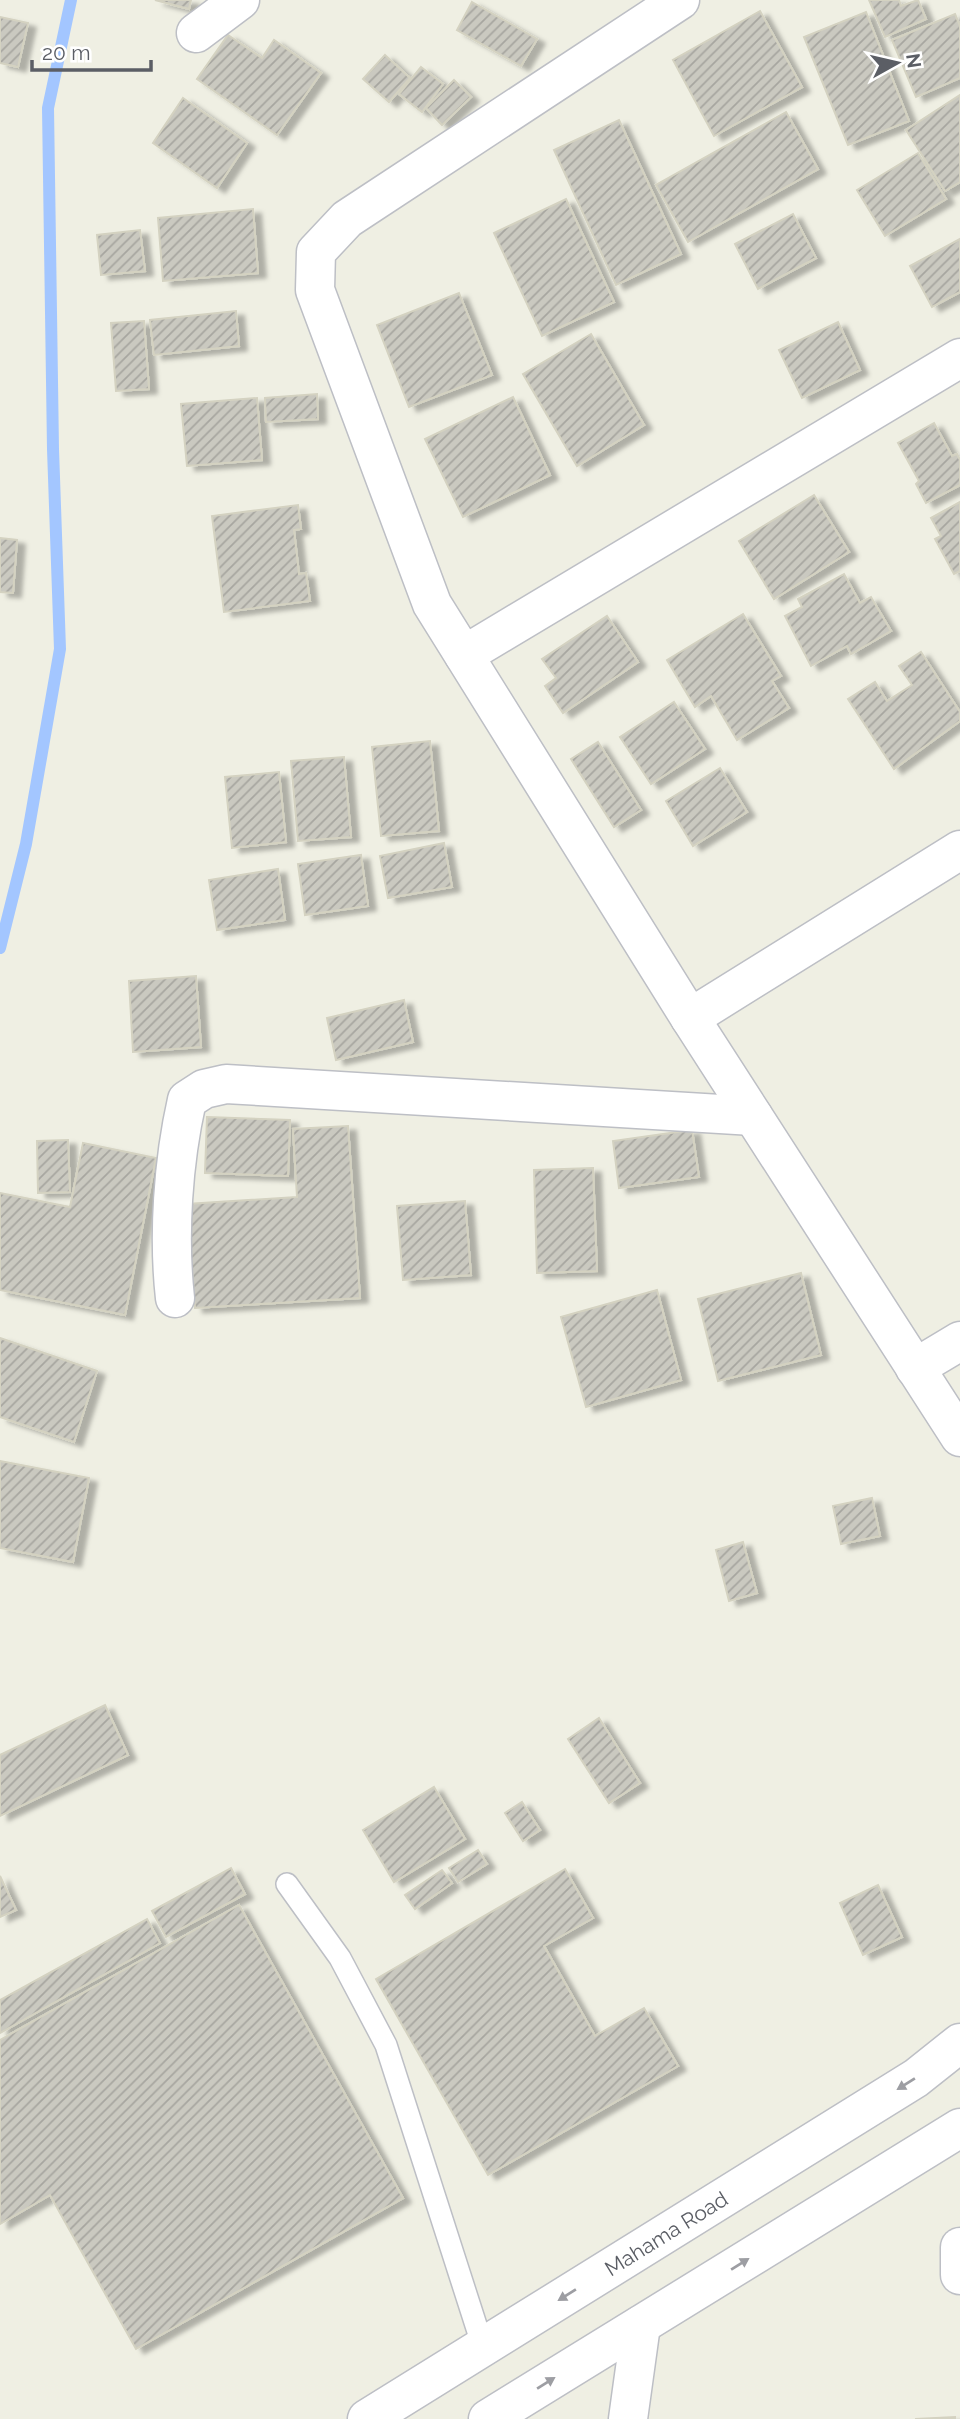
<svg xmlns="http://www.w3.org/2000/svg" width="960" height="2419" font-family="Raleway,sans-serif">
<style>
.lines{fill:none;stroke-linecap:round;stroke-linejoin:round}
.stream{stroke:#a3c6ff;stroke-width:12}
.building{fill:url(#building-hatch);stroke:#d4d2c1;stroke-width:2;filter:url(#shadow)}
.service-casing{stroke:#bdbfc5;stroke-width:24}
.minor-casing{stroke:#bdbfc5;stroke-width:41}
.tertiary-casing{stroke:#bdbfc5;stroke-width:41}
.service{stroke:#fff;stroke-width:21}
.minor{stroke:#fff;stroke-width:38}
.tertiary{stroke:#fff;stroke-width:38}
.oneway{fill:#9d9ea3}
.labels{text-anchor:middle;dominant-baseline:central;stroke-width:7;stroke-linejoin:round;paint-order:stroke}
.street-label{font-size:21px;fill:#5b5e65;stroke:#fff}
</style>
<defs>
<pattern id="building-hatch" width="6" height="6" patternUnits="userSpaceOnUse" patternTransform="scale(1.75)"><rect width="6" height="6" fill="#cac9c0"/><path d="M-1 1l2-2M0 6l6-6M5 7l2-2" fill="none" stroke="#a7a6a0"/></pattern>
<filter id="shadow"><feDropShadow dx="8" dy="4.5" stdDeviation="2" flood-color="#0004"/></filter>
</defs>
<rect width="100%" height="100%" fill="#efefe3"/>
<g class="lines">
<polyline class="stream" points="0,948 26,844 60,649 53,449 48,108 71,0"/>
</g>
<g class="building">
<polygon points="155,0 191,0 189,9"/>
<polygon points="869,0 899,0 901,6 918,0 926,19 885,37"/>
<polygon points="472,2 537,39 521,66 457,30"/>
<polygon points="760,11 802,87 714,136 673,60"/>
<polygon points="866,12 909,121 848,145 804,37"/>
<polygon points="955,14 960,26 960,78 916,97 892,40"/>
<polygon points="0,17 28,23 18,67 0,63"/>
<polygon points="228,35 262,58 274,40 321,73 277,135 197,79"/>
<polygon points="385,55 410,78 389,102 363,79"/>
<polygon points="421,67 443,84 422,112 399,94"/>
<polygon points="454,80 471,97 442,125 426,108"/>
<polygon points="960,95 960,182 945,191 906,130"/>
<polygon points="183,98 247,143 217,188 153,143"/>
<polygon points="786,112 818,169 688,242 656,185"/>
<polygon points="619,120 681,254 616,285 554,150"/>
<polygon points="918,153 946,199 885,236 857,190"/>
<polygon points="566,199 614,302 542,336 494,233"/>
<polygon points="253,209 258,273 163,281 158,218"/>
<polygon points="793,214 816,258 758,289 735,244"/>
<polygon points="140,230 145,271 101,275 97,235"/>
<polygon points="960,239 960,292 932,307 910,266"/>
<polygon points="459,293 492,375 409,407 377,325"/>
<polygon points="236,311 239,346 154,355 150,320"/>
<polygon points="144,321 149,389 116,391 111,323"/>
<polygon points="838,322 860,370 802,398 779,350"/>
<polygon points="591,334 644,425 577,466 523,374"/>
<polygon points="317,394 318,419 266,422 265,398"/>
<polygon points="513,397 550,475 463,517 425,439"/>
<polygon points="257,398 262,460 187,466 181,404"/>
<polygon points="934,423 952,456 957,454 960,460 960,485 926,503 916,484 919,481 898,443"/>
<polygon points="814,495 849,552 774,599 739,541"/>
<polygon points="960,502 960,571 954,574 935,539 941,536 931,518"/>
<polygon points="298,505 301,529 294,530 299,574 306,573 310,601 224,612 212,516"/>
<polygon points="0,538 17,540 13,593 0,592"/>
<polygon points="844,574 860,603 871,597 891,631 851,654 847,646 811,666 785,616 802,607 798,599"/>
<polygon points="743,614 781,676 772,681 789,708 737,740 711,696 695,707 667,660"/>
<polygon points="607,616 638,662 563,713 545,686 556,678 542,659"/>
<polygon points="921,652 960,712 960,721 894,769 848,699 875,682 887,701 912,685 899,666"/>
<polygon points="674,702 705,749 651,784 620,737"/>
<polygon points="430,741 439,831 381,836 372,747"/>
<polygon points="598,742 641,810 614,827 571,759"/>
<polygon points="344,757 351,837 298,841 291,761"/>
<polygon points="720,768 747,812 693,846 666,801"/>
<polygon points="279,772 286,842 232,848 225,777"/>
<polygon points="444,843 452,887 388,898 380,856"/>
<polygon points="361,855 368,906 305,915 298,864"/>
<polygon points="278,869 285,920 217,930 209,880"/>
<polygon points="196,976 201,1047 133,1052 129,981"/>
<polygon points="404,1000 413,1042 336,1060 327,1018"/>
<polygon points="207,1117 290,1120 288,1176 205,1173"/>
<polygon points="348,1126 360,1298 195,1308 187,1204 297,1197 293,1129"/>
<polygon points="692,1130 699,1177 619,1188 613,1141"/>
<polygon points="68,1140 70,1192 38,1193 37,1141"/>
<polygon points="83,1143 156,1158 125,1315 0,1290 0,1193 70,1207"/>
<polygon points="593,1168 597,1271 537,1273 534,1170"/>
<polygon points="465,1201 471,1275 403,1280 397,1206"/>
<polygon points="801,1273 821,1355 718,1381 698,1299"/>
<polygon points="657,1290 681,1380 586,1407 561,1317"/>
<polygon points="0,1338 97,1371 74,1442 0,1417"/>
<polygon points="0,1461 89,1478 73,1562 0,1548"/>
<polygon points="872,1498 880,1536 841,1544 833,1506"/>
<polygon points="743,1542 757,1593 729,1601 716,1550"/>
<polygon points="105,1705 128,1755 0,1816 0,1755"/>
<polygon points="599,1718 640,1783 609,1803 568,1739"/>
<polygon points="434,1787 465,1839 394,1882 363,1830"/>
<polygon points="522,1802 540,1830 523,1841 505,1813"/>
<polygon points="478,1850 487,1864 458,1882 449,1868"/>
<polygon points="231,1868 245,1894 166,1937 152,1911"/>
<polygon points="565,1869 593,1918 544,1946 595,2036 644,2008 678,2066 488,2175 376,1979"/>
<polygon points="442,1870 452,1883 415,1909 405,1895"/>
<polygon points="0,1876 16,1910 0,1917"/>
<polygon points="878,1885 902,1937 863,1955 840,1903"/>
<polygon points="239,1905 403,2198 136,2349 50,2195 0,2224 0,2040"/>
<polygon points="147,1919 160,1943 0,2033 0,2000"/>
<polygon points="955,2417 955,2419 915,2419"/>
</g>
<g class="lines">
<g class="service-casing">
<polyline id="service" points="287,1884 340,1958 386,2045 483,2347"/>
</g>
<g class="minor-casing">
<g id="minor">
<polyline points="680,0 347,219 316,252 315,290 432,604 690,1018 960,1437"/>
<polyline points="196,33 240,0"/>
<polyline points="464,655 960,358"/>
<polyline points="690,1018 960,850"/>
<path d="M175 1298C168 1235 173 1162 187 1100L204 1089 226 1084 753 1116"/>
<polyline points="915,1368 960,1341"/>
<polyline points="960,2247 960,2275"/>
<polyline points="628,2419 641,2325"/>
</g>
</g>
<g class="tertiary-casing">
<g id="tertiary">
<path id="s1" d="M367 2419 916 2078 960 2043"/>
<polyline points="488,2419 960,2128"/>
</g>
</g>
<use href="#service" class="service"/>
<use href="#minor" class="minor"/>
<use href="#tertiary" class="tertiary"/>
</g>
<defs><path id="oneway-solid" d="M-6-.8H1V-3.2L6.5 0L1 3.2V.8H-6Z" transform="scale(1.75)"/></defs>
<g class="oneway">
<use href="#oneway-solid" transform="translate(906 2084) rotate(148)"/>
<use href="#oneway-solid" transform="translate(740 2264) rotate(-32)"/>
<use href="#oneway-solid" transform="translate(567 2295) rotate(148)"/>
<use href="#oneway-solid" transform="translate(546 2383) rotate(-32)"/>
</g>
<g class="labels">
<g class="street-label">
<text stroke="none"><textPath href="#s1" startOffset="352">Mahama Road</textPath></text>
</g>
</g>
<g transform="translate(897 63) rotate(82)" stroke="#ffffff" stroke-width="5" paint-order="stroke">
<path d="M0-5L12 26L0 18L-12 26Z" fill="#5b5e65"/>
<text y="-10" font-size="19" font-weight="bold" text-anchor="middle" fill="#5b5e65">N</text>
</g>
<path d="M32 60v10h119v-10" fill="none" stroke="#5b5e65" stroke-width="3.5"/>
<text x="42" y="60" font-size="21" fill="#5b5e65" stroke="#ffffff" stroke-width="5" paint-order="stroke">20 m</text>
</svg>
